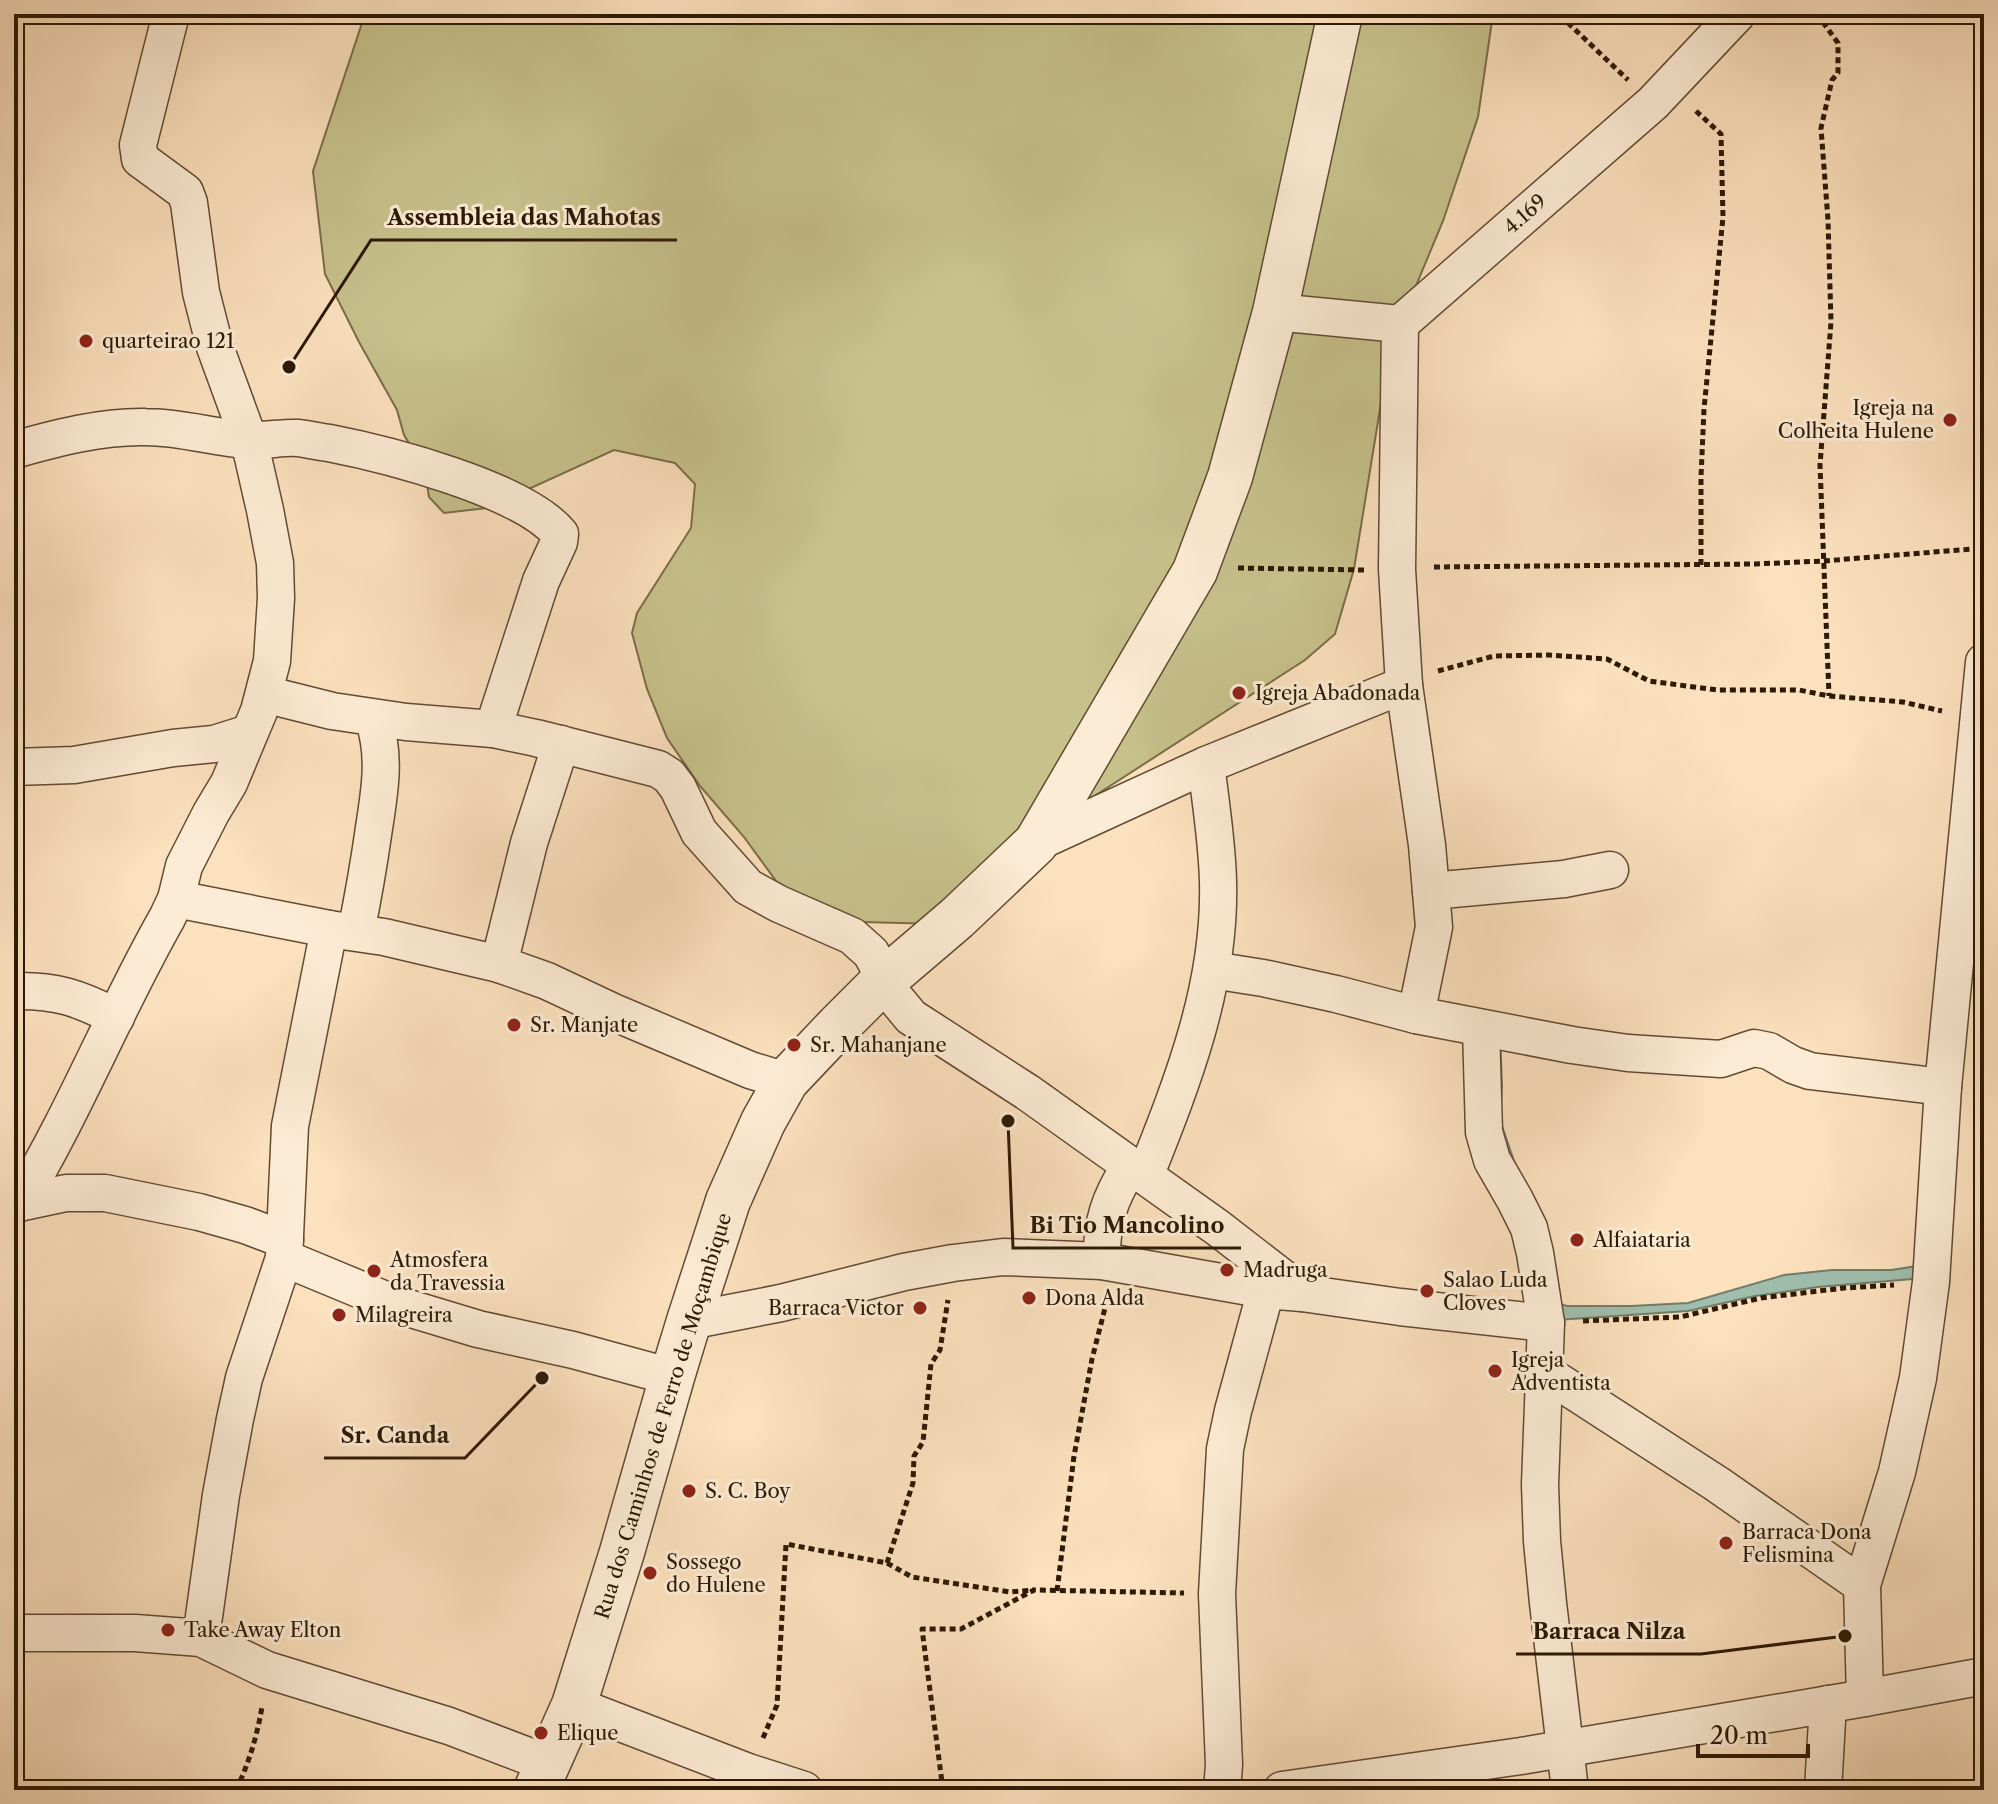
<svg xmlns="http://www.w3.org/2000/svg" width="1998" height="1804" font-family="'Libre Caslon Text',serif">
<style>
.green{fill:#c7c18c;stroke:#7a6d48;stroke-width:2}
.water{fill:#a0bead;stroke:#727c6a;stroke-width:2}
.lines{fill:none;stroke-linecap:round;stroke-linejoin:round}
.minor-casing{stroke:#614b33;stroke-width:39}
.tertiary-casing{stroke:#614b33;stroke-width:47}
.path{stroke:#2d1905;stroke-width:5;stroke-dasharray:6 4;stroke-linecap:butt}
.minor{stroke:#fdecd5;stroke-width:36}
.tertiary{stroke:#fdecd5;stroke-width:44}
.poi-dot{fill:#8f2418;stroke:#fdecd5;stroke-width:3}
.labels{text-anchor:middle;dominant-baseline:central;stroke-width:6;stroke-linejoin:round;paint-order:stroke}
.street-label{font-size:20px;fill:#2d1905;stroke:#fdecd5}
.poi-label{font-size:20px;fill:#2d1905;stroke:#fdecd5;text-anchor:start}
.leader{fill:none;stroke:#2d1905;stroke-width:3}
.callout-dot{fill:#2d1905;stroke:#fdecd5;stroke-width:3}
.callout-label{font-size:22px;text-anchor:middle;font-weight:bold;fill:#2d1905;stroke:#fdecd5;stroke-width:6;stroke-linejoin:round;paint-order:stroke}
</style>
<rect width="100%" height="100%" fill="#fce1be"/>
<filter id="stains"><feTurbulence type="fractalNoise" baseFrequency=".0025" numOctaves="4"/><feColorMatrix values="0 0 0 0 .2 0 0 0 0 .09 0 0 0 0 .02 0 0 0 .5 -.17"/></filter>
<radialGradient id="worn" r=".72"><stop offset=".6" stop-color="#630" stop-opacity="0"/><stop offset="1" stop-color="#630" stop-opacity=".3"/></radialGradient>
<polygon class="green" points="365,14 1493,14 1478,117 1443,221 1400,324 1387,366 1354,569 1335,634 1305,660 1062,817 939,924 823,921 779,885 744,837 700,786 667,738 647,689 632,633 637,613 691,528 695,484 675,463 614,450 487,508 444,513 429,497 426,478 418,458 404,435 397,410 359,342 325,274 313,171"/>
<polygon class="water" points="1500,1035 1502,1086 1500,1120 1514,1161 1529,1197 1560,1304 1567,1306 1631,1306 1688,1303 1784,1275 1832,1270 1891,1270 1924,1265 1924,1278 1818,1287 1755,1296 1688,1311 1557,1320 1492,1137"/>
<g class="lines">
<g class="minor-casing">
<g id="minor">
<polyline points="1275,312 1400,324 1653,103 1737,14"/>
<polyline points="1400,324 1397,569 1404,685 1427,845 1434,927 1416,1015"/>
<path d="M14 450C56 438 102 426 146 427 181 427 215 438 249 440 266 441 282 437 298 438 308 439 319 442 329 443 386 454 523 489 560 534L559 542 541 581 493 729"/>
<polyline points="264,694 332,711 406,722 493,729 536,738 658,769 669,776 678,788 699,832 748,887 779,904 852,936 871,953 879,968 882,982 911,1017 1027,1092 1218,1228 1302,1293"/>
<polyline points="14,767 74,765 173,748 214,744 249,733"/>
<polyline points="1036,843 1206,765 1404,685"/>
<polyline points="1431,891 1564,879 1610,870"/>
<polyline points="176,899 329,929 384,937 499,964 547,981 613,1012 750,1070 786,1081"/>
<path d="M356 932C363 898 369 863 374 828 380 790 386 754 373 718"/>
<polyline points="499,964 529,843 561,744"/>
<polyline points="1212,970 1263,978 1336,994 1416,1015 1572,1045 1628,1053 1721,1059 1754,1048 1769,1051 1793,1065 1810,1071 1943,1087"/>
<path d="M14 991C56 990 79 998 116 1017"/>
<polyline points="1481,1028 1484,1132 1492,1160 1515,1200 1529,1228 1535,1253 1546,1323 1540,1485 1542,1541 1548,1603 1570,1790"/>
<path d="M1145 1176C1183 1081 1221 985 1218 881 1217 842 1211 804 1206 765"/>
<path d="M19 1203C75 1111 114 1011 167 918L176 899 184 866 211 813 229 783 259 711 272 661 276 598 275 563 265 510 249 440 215 347 201 292 189 203 185 192 140 159 138 145 171 14"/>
<polyline points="14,1206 19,1203 66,1193 105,1193 199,1212 245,1225 285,1240"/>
<polyline points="284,1258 395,1304 478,1329 573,1350 672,1377"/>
<path d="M1102 1261C1101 1223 1109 1199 1130 1166"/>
<polyline points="689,1321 781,1303 904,1272 953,1263 1003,1257 1102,1261 1266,1290 1302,1293 1400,1307 1546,1323"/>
<polyline points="1544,1372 1717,1484 1862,1585 1865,1698"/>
<polyline points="1862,1585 1897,1472 1918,1378 1931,1282 1943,1087 1984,662"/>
<polyline points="14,1633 135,1633 201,1638 267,1670 449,1726 549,1764"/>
<polyline points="201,1638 221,1495 235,1419 244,1378 284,1258 290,1126 329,929"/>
<polyline points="574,1705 748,1772 804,1790"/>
<polyline points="1222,1790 1224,1765 1217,1594 1225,1449 1233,1411 1266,1290"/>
<polyline points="1282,1790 1521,1756 1865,1698 1984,1676"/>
<polyline points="1823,1790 1828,1704"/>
</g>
</g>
<g class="tertiary-casing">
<polyline id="tertiary" points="536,1790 574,1705 622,1552 672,1377 689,1321 728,1201 763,1122 786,1081 838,1026 882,982 957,918 1036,843 1195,571 1230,477 1275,312 1340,14"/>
</g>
<g class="path">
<polyline points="1550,14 1566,21 1628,80"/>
<polyline points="1817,14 1838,43 1838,73 1832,80 1821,128 1828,220 1831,322 1820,465 1829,696"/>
<polyline points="1696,111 1721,134 1723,217 1704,409 1701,477 1701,566"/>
<polyline points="1434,567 1755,564 1823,561 1984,548"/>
<polyline points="1238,568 1364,570"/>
<polyline points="1438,671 1494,656 1549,655 1607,659 1649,681 1717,690 1799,690 1829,696 1903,702 1942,711"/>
<polyline points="1583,1321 1680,1317 1761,1298 1844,1288 1894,1285"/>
<polyline points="887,1563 913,1483 914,1456 923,1442 931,1364 940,1350 948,1300"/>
<polyline points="1057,1591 1074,1456 1092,1359 1105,1308 1105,1296"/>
<polyline points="763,1738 777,1705 786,1544 887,1563 912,1577 1010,1592 1034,1590"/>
<path d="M236 1790C249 1763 257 1736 262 1707"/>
<polyline points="943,1790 922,1629 961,1629 1034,1590 1184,1593"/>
</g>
<use href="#minor" class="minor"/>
<use href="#tertiary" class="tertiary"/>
</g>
<g class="poi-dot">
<circle cx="86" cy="341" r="8"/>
<circle cx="1950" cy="420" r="8"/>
<circle cx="1239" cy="693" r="8"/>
<circle cx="514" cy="1025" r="8"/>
<circle cx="794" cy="1045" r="8"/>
<circle cx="1577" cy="1240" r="8"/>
<circle cx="1227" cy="1270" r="8"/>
<circle cx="374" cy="1271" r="8"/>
<circle cx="1427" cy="1291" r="8"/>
<circle cx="1029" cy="1298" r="8"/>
<circle cx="920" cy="1308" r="8"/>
<circle cx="339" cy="1315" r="8"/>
<circle cx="1495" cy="1371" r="8"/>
<circle cx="689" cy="1491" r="8"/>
<circle cx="1726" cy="1543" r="8"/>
<circle cx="650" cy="1573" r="8"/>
<circle cx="168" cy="1630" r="8"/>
<circle cx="541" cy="1733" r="8"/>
</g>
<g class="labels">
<g class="street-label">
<text transform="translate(1525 214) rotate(-41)">4.169</text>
<text transform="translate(663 1416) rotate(-73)">Rua dos Caminhos de Ferro de Moçambique</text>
</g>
<g class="poi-label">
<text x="102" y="341">quarteirao 121</text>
<text x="1934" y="408" text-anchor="end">Igreja na<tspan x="1934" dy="23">Colheita Hulene</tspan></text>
<text x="1255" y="693">Igreja Abadonada</text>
<text x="530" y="1025">Sr. Manjate</text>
<text x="810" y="1045">Sr. Mahanjane</text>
<text x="1593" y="1240">Alfaiataria</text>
<text x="390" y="1260">Atmosfera<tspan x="390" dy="23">da Travessia</tspan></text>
<text x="1243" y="1270">Madruga</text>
<text x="1443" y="1280">Salao Luda<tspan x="1443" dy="23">Cloves</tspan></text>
<text x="1045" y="1298">Dona Alda</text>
<text x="904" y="1308" text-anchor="end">Barraca Victor</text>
<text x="355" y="1315">Milagreira</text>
<text x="1511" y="1360">Igreja<tspan x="1511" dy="23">Adventista</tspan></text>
<text x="705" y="1491">S. C. Boy</text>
<text x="1742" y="1532">Barraca Dona<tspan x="1742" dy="23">Felismina</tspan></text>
<text x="666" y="1562">Sossego<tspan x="666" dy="23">do Hulene</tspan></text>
<text x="184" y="1630">Take Away Elton</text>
<text x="557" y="1733">Elique</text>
</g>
</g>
<path class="leader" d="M289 367L371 240H677M1008 1121L1013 1248H1241M542 1378L465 1458H324M1845 1636L1701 1654H1516"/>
<g class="callout-dot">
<circle cx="289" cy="367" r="8"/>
<circle cx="1008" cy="1121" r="8"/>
<circle cx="542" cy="1378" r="8"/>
<circle cx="1845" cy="1636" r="8"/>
</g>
<g class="callout-label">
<text x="524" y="225">Assembleia das Mahotas</text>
<text x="1127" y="1233">Bi Tio Mancolino</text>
<text x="395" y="1443">Sr. Canda</text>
<text x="1609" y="1639">Barraca Nilza</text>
</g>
<rect width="1998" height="1804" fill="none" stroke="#fce1be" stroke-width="48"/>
<rect x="16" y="16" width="1966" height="1772" fill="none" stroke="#2d1905" stroke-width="4"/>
<rect x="24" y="24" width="1950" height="1756" fill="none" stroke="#2d1905" stroke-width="2"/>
<path d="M1698 1744v12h110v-12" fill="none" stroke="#2d1905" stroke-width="4"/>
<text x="1710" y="1744" font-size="24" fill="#2d1905" stroke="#fdecd5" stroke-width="6" paint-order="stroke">20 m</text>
<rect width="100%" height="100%" filter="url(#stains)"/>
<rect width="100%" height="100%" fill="url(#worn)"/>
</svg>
